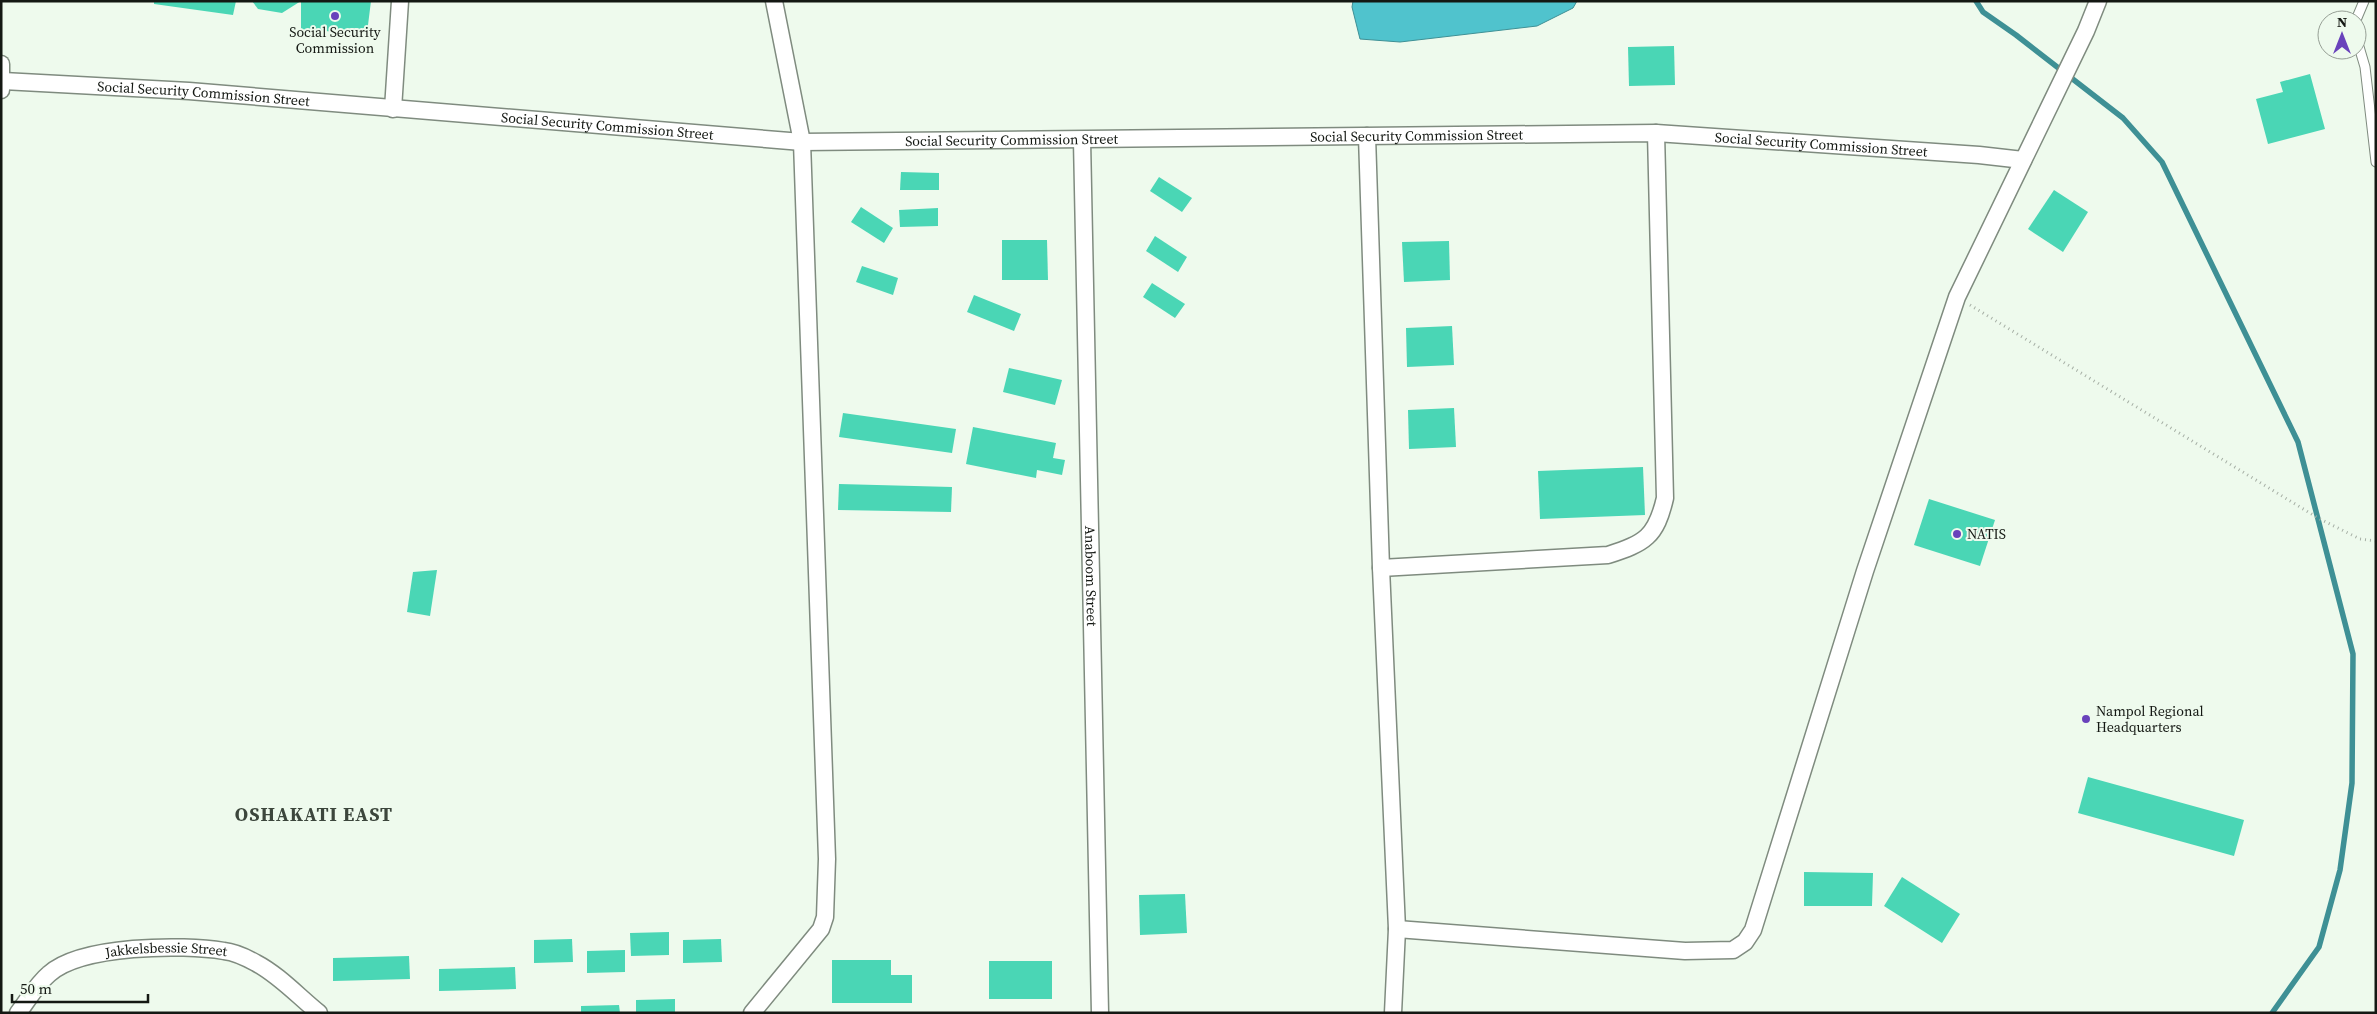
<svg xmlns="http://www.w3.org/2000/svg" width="2377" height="1014" font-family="'Source Serif 4',serif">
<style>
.water{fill:#50c3cd;stroke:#3e9095}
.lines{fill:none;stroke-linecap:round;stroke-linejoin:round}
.stream{stroke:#3e9095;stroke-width:5.5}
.building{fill:#4ad6b5}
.service-casing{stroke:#7f8b7f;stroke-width:11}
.minor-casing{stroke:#7f8b7f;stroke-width:19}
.path{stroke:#a6afa5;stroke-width:3;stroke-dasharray:1 4;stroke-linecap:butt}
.service{stroke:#fff;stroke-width:9}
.minor{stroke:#fff;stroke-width:16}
.poi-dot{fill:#6942bb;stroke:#eefaed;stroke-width:2}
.labels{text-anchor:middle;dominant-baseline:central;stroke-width:4;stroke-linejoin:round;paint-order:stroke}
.poi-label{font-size:14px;fill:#141813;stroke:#eefaed;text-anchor:start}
.street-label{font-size:14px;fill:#141813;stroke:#eefaed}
.district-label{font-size:19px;font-weight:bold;letter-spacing:1px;fill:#3c463c;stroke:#eefaed}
</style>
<rect width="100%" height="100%" fill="#eefaed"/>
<polygon class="water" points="1353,1 1577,1 1573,8 1537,26 1400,42 1360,39 1352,7"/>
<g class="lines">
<polyline class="stream" points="1976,1 1983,12 2016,35 2123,118 2162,162 2298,442 2353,654 2352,783 2340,870 2319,947 2272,1013"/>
</g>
<g class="building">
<polygon points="154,1 236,1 233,15 154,4"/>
<polygon points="252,1 301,1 282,13 258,9"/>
<polygon points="301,1 371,1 367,33 301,30"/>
<polygon points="1674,46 1675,85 1629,86 1628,47"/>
<polygon points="2310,74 2325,129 2268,144 2256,99 2283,92 2280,82"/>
<polygon points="901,172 939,173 939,190 900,190"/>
<polygon points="1159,177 1192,198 1182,212 1150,191"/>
<polygon points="2054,190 2088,212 2063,252 2028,229"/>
<polygon points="861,207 893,228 884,243 851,222"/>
<polygon points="938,208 938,226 900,227 899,210"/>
<polygon points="1155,236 1187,257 1178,272 1146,251"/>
<polygon points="1002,240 1047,240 1048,280 1002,280"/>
<polygon points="1449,241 1450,280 1404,282 1402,242"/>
<polygon points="862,266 898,278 893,295 856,282"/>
<polygon points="1152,283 1185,304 1175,318 1143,297"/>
<polygon points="974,295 1021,314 1014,331 967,312"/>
<polygon points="1452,326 1454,365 1407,367 1406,328"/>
<polygon points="1009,368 1062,380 1055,405 1003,392"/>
<polygon points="1454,408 1456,447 1409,449 1408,410"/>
<polygon points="843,413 956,429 952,453 839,437"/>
<polygon points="973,427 1056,443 1053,458 1065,460 1062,475 1037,470 1036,478 966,464"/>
<polygon points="1643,467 1645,515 1540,519 1538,471"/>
<polygon points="839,484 952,487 951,512 838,510"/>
<polygon points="1929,499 1995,520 1980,566 1914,545"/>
<polygon points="437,570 430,616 407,612 413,572"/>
<polygon points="2088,777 2244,820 2234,856 2078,813"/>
<polygon points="1804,872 1873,873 1872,906 1804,906"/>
<polygon points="1902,877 1960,914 1942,943 1884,906"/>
<polygon points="1185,894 1187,933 1140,935 1139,895"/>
<polygon points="669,932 669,955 631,956 630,933"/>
<polygon points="572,939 573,962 534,963 534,940"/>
<polygon points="721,939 722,962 683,963 683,940"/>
<polygon points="625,950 625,972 587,973 587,951"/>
<polygon points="409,956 410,979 333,981 333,958"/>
<polygon points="832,960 891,960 891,975 912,975 912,1003 832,1003"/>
<rect x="989" y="961" width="63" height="38"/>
<polygon points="515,967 516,989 439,991 439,969"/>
<polygon points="675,999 675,1013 636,1013 636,1000"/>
<polygon points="619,1005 620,1013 581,1013 581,1006"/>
</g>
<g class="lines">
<g class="service-casing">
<g id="service">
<polyline points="2356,20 2364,1"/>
<polyline points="2357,40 2365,67 2376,162"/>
</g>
</g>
<g class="minor-casing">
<g id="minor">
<polyline points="1,64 1,90"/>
<path id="s1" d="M3 81 189 91 802 142 1656 133 1979 155 2023 160"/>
<polyline points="393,109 400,1"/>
<polyline points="1367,136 1381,568 1397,929 1393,1013"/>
<path id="s2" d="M1082 140 1100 1013"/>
<path d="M1381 568 1608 555C1645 543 1656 537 1665 498L1656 133"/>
<polyline points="1397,929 1685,951 1733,950 1745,942 1753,930 1865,571 1957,297 2086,31 2098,1"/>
<path id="s3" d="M18 1013C28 1000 37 984 49 974 81 945 183 944 224 951 234 952 247 958 256 963 279 975 299 997 319 1013"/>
<polyline points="752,1013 821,929 825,917 827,859 802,142 774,1"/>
</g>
</g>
<polyline class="path" points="1970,305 2318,518 2360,539 2376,541"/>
<use href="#service" class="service"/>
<use href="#minor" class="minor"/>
</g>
<g class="poi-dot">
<circle cx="335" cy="16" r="5"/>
<circle cx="1957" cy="534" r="5"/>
<circle cx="2086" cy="719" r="5"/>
</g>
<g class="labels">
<g class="poi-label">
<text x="335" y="32" text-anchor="middle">Social Security<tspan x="335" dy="16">Commission</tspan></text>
<text x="1967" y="534">NATIS</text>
<text x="2096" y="711">Nampol Regional<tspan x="2096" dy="16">Headquarters</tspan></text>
</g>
<g class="street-label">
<text stroke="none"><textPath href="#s1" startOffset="201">Social Security Commission Street</textPath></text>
<text stroke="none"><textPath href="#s1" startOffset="606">Social Security Commission Street</textPath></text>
<text stroke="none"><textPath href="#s1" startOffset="1416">Social Security Commission Street</textPath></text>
<text stroke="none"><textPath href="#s1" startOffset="1011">Social Security Commission Street</textPath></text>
<text stroke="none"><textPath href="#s1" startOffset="1821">Social Security Commission Street</textPath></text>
<text stroke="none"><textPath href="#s2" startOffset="436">Anaboom Street</textPath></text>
<text stroke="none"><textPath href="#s3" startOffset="172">Jakkelsbessie Street</textPath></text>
</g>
<g class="district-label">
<text x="314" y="814">OSHAKATI EAST</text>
</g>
</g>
<rect width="2377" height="1014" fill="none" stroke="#141813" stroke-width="5"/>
<g transform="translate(2342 35)"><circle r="24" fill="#eefaed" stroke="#97a096"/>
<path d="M0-4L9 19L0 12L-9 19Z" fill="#6942bb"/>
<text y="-8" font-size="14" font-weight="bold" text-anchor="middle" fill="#141813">N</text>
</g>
<path d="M12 994v8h136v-8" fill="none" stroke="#141813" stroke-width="2.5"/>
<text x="20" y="994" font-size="15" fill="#141813" stroke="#eefaed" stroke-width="4" paint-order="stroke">50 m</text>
</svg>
